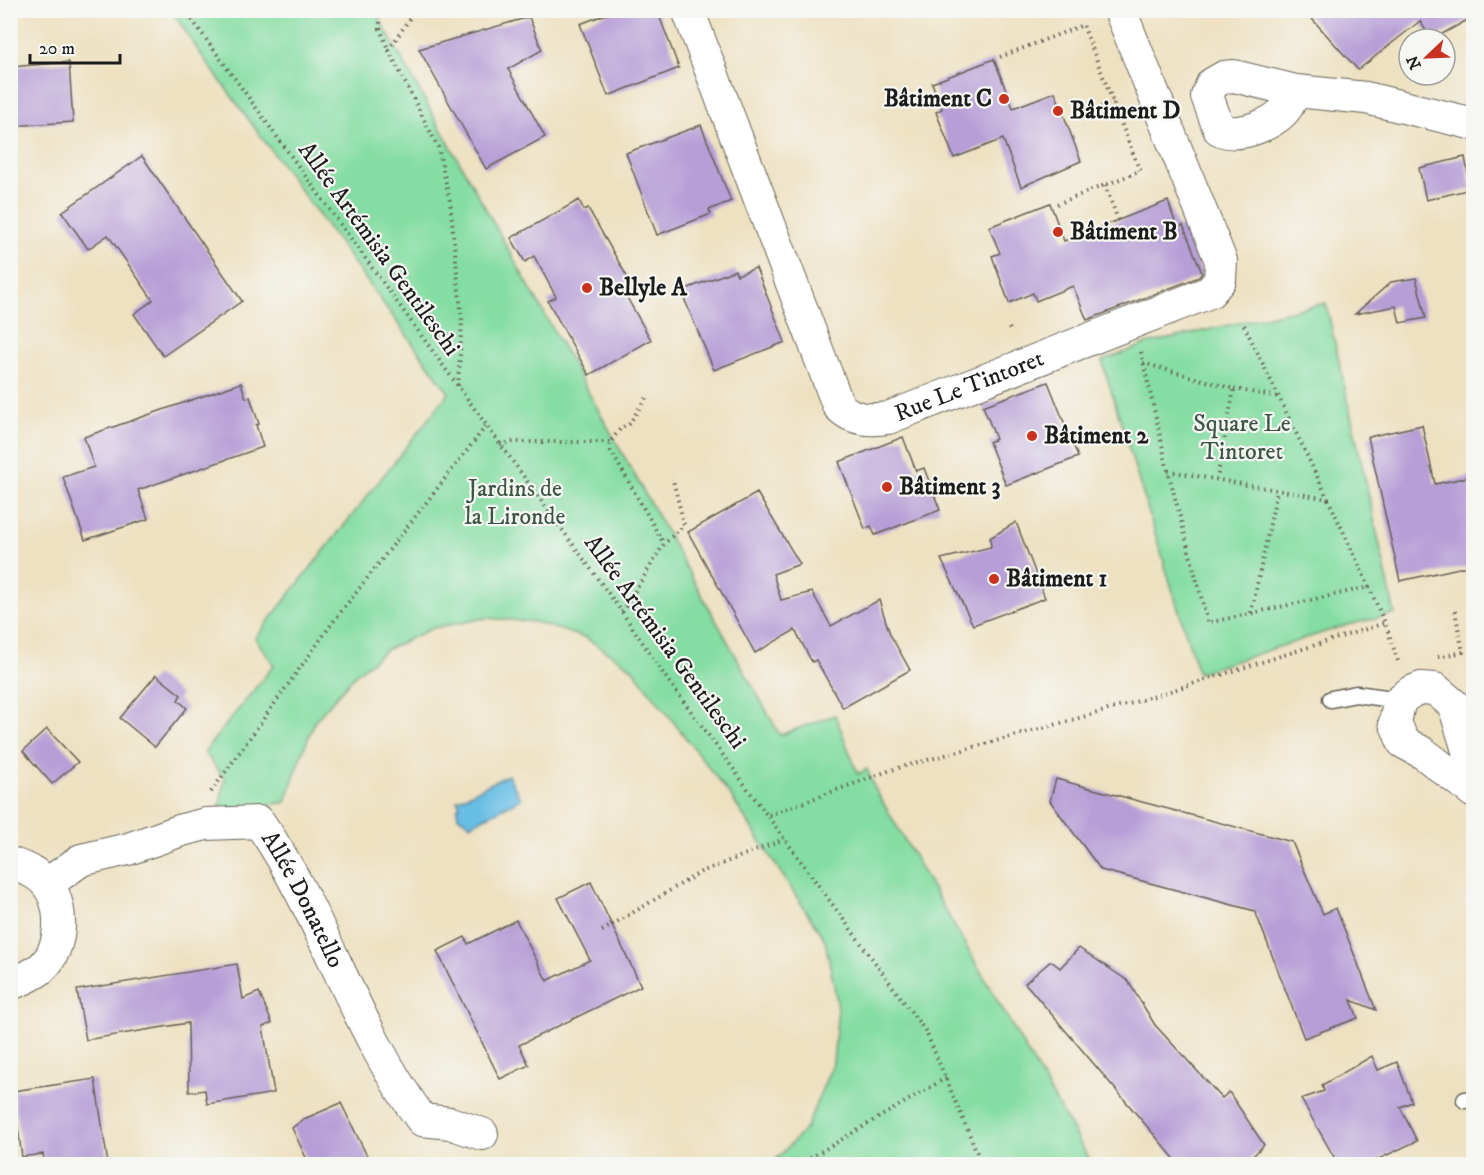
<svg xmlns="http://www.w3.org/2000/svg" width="1484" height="1175" font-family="'IM FELL DW Pica',serif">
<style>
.green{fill:#84dda2;stroke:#507c5f;stroke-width:1.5}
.water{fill:#68bee5;stroke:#426d80;stroke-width:1.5}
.building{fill:#b69ed6}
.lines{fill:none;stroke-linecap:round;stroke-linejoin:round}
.lane-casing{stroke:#656156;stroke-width:19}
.street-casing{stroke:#656156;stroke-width:34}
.path{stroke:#656156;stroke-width:4;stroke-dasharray:1.5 4.5;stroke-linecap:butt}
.lane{stroke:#fff;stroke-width:16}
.street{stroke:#fff;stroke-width:32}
.poi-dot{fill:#c8321e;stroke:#f6f6f2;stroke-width:2}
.labels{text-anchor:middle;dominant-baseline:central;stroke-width:4.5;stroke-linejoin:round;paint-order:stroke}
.poi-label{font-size:24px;font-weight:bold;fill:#1c1c1c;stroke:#f6f6f2;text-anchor:start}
.street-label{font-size:24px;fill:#1c1c1c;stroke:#f6f6f2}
.park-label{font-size:24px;fill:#3b5644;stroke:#f6f6f2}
</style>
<rect width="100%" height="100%" fill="#f6f6f2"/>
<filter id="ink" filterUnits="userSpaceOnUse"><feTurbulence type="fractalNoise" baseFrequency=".0167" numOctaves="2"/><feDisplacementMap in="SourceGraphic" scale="12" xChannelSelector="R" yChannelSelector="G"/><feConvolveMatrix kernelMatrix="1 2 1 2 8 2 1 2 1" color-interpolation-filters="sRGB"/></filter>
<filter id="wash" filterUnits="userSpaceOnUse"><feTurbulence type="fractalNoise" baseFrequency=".008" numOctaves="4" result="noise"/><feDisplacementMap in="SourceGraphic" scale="24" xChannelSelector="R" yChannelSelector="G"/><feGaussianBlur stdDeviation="1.35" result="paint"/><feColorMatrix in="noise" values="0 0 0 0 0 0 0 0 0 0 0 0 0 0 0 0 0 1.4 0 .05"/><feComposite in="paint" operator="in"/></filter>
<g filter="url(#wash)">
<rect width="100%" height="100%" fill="#ede1c1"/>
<g class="green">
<polygon points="172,11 375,11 780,735 835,715 858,774 867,769 874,787 1092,1164 772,1164 806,1128 833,1063 838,1007 825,940 730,795 631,667 586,638 535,622 486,618 433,628 386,650 355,675 315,721 299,761 286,802 218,814 225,779 204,752 274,665 255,638 449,393 200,53"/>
<polygon points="1326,303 1395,614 1347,625 1198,673 1102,361 1146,344"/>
</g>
<polygon class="water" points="508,775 521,799 470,825 467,821 458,817 457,809 460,805 457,800"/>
<g id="blocks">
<g class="building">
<polygon points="617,10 657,10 679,68 608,96 580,24"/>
<polygon points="1304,10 1473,10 1473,17 1433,39 1431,39 1420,21 1358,70"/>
<polygon points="529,17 542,50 508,69 545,137 486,169 419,49"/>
<polygon points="994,59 1013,108 1055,92 1081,161 1021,187 1003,139 954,158 936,112 942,109 932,83"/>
<polygon points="69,62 73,122 10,126 10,67"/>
<polygon points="701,125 731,201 709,210 711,214 657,235 626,153"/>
<polygon points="142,156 242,301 163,356 134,314 153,300 108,235 88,249 62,212"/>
<polygon points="1465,157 1471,189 1426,200 1419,168"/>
<polygon points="579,200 584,210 588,208 634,289 625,294 651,340 589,375 548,301 556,297 534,256 525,262 511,238"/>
<polygon points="1168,201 1177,228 1183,225 1202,273 1199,277 1087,320 1073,286 1036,301 1033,293 1009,303 992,256 1000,253 989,227 1050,203 1064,241"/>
<polygon points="756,268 785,342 714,370 681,291 735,270 737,275"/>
<polygon points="1416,278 1426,318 1400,323 1396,306 1355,314 1391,282"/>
<polygon points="1048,382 1078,457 1006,485 989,442 996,439 983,406"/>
<polygon points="241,383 246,398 250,397 259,424 256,425 263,447 138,490 148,519 85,540 63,477 94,467 84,437"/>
<polygon points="1422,425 1435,484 1473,476 1473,565 1400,581 1368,437"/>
<polygon points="903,437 916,471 924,468 940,510 875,535 871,526 865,529 839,462"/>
<polygon points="757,493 800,564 773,574 781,600 812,592 831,626 879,600 890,634 910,670 843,708 816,660 812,662 795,630 755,653 688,532"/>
<polygon points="1016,522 1045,598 973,625 941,559 991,547 990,538"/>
<polygon points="156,675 181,695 178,700 187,708 155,747 120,718"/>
<polygon points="47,729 78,762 52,784 23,751"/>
<polygon points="1056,779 1292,842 1323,914 1336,908 1376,1010 1351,1000 1358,1018 1304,1038 1255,911 1101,870 1050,801"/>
<polygon points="591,882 641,986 519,1045 529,1065 500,1079 437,951 465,937 468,944 516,920 547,981 590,960 558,898"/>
<polygon points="1079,948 1128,981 1155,1025 1222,1098 1229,1092 1264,1145 1245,1164 1179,1164 1025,983 1051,961 1060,968"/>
<polygon points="237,964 243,999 259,992 272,1023 263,1027 274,1093 207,1104 205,1090 189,1092 188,1023 86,1040 77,990"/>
<polygon points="1372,1056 1378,1070 1397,1062 1412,1102 1400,1107 1417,1141 1368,1164 1338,1164 1301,1099 1324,1091 1322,1085"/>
<polygon points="95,1079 108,1164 45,1164 43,1154 22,1157 13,1091"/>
<polygon points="341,1103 371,1164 309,1164 292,1128 304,1119"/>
</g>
</g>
</g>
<g filter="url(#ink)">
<use href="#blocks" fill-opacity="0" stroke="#656156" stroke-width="1.5"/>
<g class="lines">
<g class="lane-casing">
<g id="lane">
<polyline points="1331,699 1356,694 1400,700"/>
<polyline points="1465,1100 1474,1098"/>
</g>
</g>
<g class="street-casing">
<g id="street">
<path id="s1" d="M688 10 838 405C851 420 869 421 888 418L1210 292 1220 280 1221 261 1120 10"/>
<path d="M1296 91C1293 96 1290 102 1287 107 1275 124 1238 139 1219 129L1207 96 1212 84 1224 77 1234 76 1296 91 1366 98 1474 124"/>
<polyline points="1474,770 1454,705 1435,689 1421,688 1411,692 1400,700 1395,722 1403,742 1423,753 1474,792"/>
<path d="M10 863C23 868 38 872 47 884 66 908 63 955 36 972 28 977 19 981 10 984"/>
<path id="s2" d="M47 884 81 860 128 849 182 830 206 824 259 822C324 915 354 1028 422 1120L450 1123 482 1134"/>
</g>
</g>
<g class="path">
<polyline points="185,10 622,612 665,676 926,1032 982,1164"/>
<polyline points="380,10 380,29 389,51 438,147 450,201 462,321 458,387"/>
<polyline points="389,50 411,16"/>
<polyline points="1000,57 1083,25 1120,120 1129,115"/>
<polyline points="1073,117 1113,102"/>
<polyline points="1105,185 1118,220"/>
<polyline points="1057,204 1140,171 1120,120"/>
<polyline points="1009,328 1011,332"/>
<polyline points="1141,352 1168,471 1208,623 1369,587 1385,623 1399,664"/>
<polyline points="1143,363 1234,389 1217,479"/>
<polyline points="1234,389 1279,397"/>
<polyline points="646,398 629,424 621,428 610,442 611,451 664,544"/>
<polyline points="500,444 514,442 610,442"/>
<polyline points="1168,471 1328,499 1243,323"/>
<polyline points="1328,499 1369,587"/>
<polyline points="622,612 664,544 684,525 673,480"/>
<polyline points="1251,613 1277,491"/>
<polyline points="1438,657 1463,652 1455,611"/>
<polyline points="211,792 333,622 486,426"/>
<polyline points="769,815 891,770 1126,705 1385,623"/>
<polyline points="602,931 701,872 784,839"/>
<polyline points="800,1164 946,1078"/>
</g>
<use href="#lane" class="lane"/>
<use href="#street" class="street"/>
</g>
</g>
<g class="poi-dot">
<circle cx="1004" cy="99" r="6"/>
<circle cx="1058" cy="111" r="6"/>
<circle cx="1058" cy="232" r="6"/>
<circle cx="587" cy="288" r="6"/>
<circle cx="1032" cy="436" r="6"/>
<circle cx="887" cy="487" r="6"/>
<circle cx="994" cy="579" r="6"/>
</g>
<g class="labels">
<g class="poi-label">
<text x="992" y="99" text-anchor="end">Bâtiment C</text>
<text x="1070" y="111">Bâtiment D</text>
<text x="1070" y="232">Bâtiment B</text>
<text x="599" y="288">Bellyle A</text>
<text x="1044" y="436">Bâtiment 2</text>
<text x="899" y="487">Bâtiment 3</text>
<text x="1006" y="579">Bâtiment 1</text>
</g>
<g class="street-label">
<text transform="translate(379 249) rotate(54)">Allée Artémisia Gentileschi</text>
<text stroke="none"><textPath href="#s1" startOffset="564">Rue Le Tintoret</textPath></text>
<text transform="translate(665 642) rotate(54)">Allée Artémisia Gentileschi</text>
<text stroke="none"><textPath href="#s2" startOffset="314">Allée Donatello</textPath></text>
</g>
<g class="park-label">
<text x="1242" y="424">Square Le<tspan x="1242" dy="28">Tintoret</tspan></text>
<text x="515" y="489">Jardins de<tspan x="515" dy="28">la Lironde</tspan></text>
</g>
</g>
<rect width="1484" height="1175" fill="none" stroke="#f6f6f2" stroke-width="36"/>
<g transform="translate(1427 57) rotate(247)"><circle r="28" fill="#f6f6f2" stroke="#9f9f9c" stroke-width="1.5"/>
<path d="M0-4.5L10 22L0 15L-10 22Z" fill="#c8321e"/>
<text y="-9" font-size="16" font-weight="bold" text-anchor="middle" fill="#1c1c1c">N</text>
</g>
<path d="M30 54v9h90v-9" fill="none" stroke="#1c1c1c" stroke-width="3"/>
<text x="39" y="54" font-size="18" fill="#1c1c1c" stroke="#f6f6f2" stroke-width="4.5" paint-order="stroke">20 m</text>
</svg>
